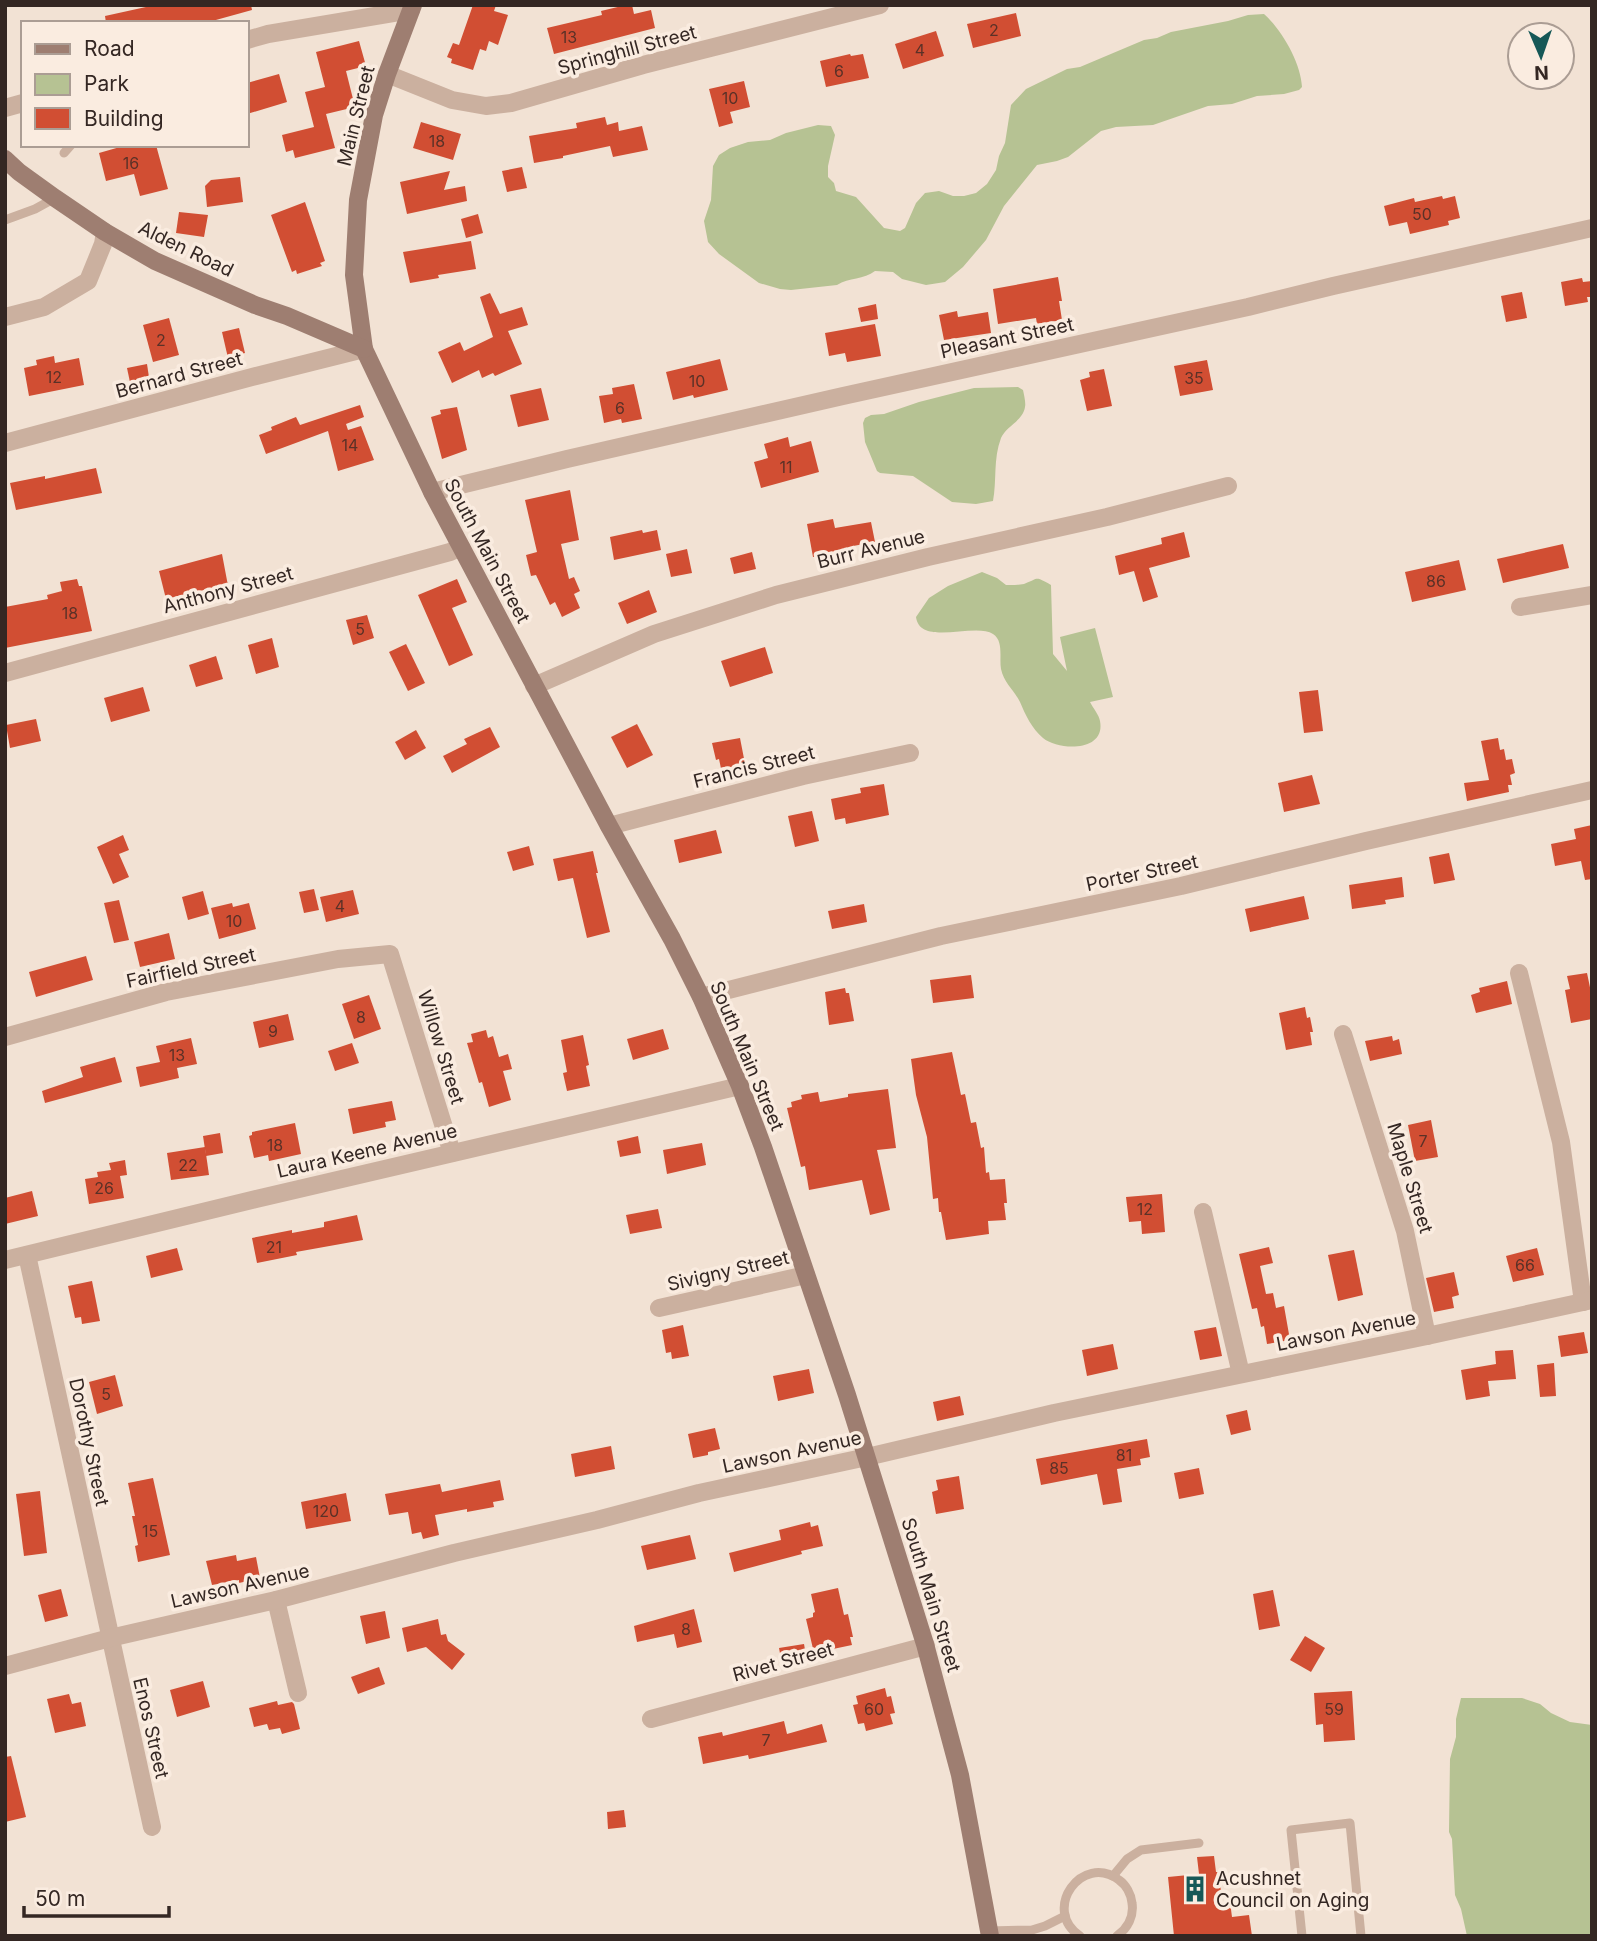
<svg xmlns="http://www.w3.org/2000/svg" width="1597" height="1941" font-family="Inter,sans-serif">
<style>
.green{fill:#b6c293}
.building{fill:#d14e33}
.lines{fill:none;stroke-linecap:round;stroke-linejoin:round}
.service{stroke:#cbb09f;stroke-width:9}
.minor{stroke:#cbb09f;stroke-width:18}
.secondary{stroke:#9e7e71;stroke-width:18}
.labels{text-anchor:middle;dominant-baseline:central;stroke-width:7;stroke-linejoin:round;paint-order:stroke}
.number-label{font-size:16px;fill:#5b3127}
.street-label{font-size:19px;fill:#342723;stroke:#faece0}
.poi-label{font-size:19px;fill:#342723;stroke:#faece0;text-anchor:start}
</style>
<rect width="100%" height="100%" fill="#f2e2d4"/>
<g class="green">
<path d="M1264 14C1282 30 1301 63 1302 87L1299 90 1284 94 1257 96 1232 104 1208 106 1153 125 1116 127 1101 131 1068 157 1057 161 1037 165 1004 206 986 240 963 267 945 282 926 285 902 279 893 272 875 271C864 280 849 277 837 285L791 290 780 289 759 283 719 254 708 242 704 221 711 200 713 166 719 155 730 148 748 142 770 140 786 133 818 125 831 126 835 135 828 166V177L834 183 836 191 856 197 884 228 900 231 905 228 916 203 925 193 939 191 953 196H964L976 193 987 184 996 170 999 156 1005 143 1011 105 1026 89 1067 69 1080 67 1144 40 1157 38 1171 32 1228 21 1248 15Z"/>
<path d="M1018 387 1023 390C1024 395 1026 403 1025 407 1023 421 1006 426 1001 438 993 459 997 480 993 501L976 504 952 502 913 476 880 473 877 471 865 442 863 423 865 418 871 415 884 414 919 402 974 388Z"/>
<path d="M982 572 997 578 1006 585C1011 585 1019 585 1024 584 1040 578 1034 576 1051 585L1053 654 1067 671 1060 637 1095 628 1113 697 1090 702C1093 708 1099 715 1100 721 1106 752 1059 751 1043 738 1032 729 1025 714 1020 702 1014 690 1004 683 1001 669 999 658 1004 641 993 634 975 622 920 647 916 617L929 598 948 586Z"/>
<polygon points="1461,1698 1522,1698 1540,1704 1551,1713 1570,1722 1592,1725 1592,1936 1467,1936 1461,1909 1455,1895 1452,1839 1449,1832 1450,1759 1456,1737 1456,1719"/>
</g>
<g class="building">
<polygon points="155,5 251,5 252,10 205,23 106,23 105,16"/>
<polygon points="473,5 496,5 494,11 508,15 498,45 489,41 486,51 480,49 473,70 451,63 452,59 447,57 453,43 459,45"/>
<polygon points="626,5 632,5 634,14 651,10 655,28 554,54 547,28 602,15 601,11"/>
<polygon points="1016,13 1021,36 973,48 967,24"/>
<polygon points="936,31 944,56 903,69 895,44"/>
<polygon points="359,41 366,66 346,71 355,107 326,114 335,148 295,158 293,150 286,152 282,135 314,127 305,92 325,87 316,52"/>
<polygon points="850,54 851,56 863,54 869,78 826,87 820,61"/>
<polygon points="279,74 287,102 247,114 247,83"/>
<polygon points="744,81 750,107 730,112 733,123 719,127 709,89"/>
<polygon points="605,117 607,125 618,122 619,131 642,126 648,150 613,157 610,146 563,156 563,158 534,163 529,136 577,128 576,123"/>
<polygon points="421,122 461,134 453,160 413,148"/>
<polygon points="127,145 156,145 168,189 140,196 134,174 106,181 99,153"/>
<polygon points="522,167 527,188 507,192 502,171"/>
<polygon points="450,171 444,190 465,186 467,201 407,214 400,182"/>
<polygon points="240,177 243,202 207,207 205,186 211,180"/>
<polygon points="1442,196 1443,199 1455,196 1460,218 1448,221 1449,225 1410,234 1407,222 1389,226 1384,206 1414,198 1415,202"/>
<polygon points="305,202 325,261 320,263 322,266 297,274 296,270 292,272 271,215"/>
<polygon points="179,212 208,215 204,237 176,233"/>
<polygon points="478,214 483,233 466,238 461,219"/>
<polygon points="471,241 476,269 438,275 439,278 410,283 403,252"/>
<polygon points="1058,277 1062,301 1059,301 1062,320 1037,324 1036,318 998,324 993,289"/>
<polygon points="1582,278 1583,282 1592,281 1592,297 1587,297 1588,302 1565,306 1561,282"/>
<polygon points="1522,292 1527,318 1506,322 1501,296"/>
<polygon points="490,293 500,314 522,307 528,325 508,331 522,364 495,376 493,373 482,378 479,370 452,383 438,352 460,342 464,351 493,337 480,297"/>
<polygon points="876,304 878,319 861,322 858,308"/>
<polygon points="957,311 958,317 988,312 991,333 944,340 939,315"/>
<polygon points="169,318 179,355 153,362 143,325"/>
<polygon points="875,324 881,356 847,362 845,353 829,356 825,333"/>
<polygon points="239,328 245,353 228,358 222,332"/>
<polygon points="54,356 55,363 79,358 84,385 29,396 24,368 37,365 36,360"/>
<polygon points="720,359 728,390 694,398 693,395 673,400 666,372"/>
<polygon points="1207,360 1213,390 1180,396 1174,366"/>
<polygon points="147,364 150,384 131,387 127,368"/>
<polygon points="1104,369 1112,406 1087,411 1080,380 1090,377 1089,372"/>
<polygon points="634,384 642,419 622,423 621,419 604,423 599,396 613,394 612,388"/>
<polygon points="541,388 549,420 518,427 510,395"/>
<polygon points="360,405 364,417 346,424 348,430 361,426 374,460 338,471 328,431 266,454 259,435 272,430 271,427 296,417 300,425"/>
<polygon points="457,407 467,450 442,459 431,417 441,414 440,410"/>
<polygon points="788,437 790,447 811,441 819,472 761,488 754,462 768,458 764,444"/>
<polygon points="96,468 102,493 16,510 10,483 45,476 45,479"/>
<polygon points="570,490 579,540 561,544 569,579 574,577 580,591 574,594 580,608 562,617 555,602 550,605 536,575 531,576 526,555 537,552 525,500"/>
<polygon points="833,519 835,528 871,522 875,542 853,546 854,550 813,557 807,524"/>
<polygon points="642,530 643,533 657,530 661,550 614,560 610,537"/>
<polygon points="1184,532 1190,557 1149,568 1158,597 1143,602 1134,571 1119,575 1115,556 1162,544 1161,538"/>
<polygon points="1563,544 1569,568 1503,583 1497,559"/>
<polygon points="687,549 692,573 671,577 666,554"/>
<polygon points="752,552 756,569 734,574 730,558"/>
<polygon points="222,554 229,591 209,595 208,589 166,599 159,571"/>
<polygon points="1459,560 1466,590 1412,602 1405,572"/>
<polygon points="77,579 79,586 82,586 92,631 5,648 5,607 48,599 47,595 62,591 60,582"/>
<polygon points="457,579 467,602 452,608 473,655 449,666 418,595"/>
<polygon points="649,590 657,612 627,624 618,603"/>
<polygon points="367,615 374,638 353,645 346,620"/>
<polygon points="272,638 279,667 256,674 248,645"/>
<polygon points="406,644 425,683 408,691 389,652"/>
<polygon points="765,647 773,673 730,687 721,661"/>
<polygon points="216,656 223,679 196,687 189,665"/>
<polygon points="143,687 150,711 111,722 104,698"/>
<polygon points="1318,690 1323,731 1304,733 1299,692"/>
<polygon points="36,719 41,741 10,748 6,725"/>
<polygon points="637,724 653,755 627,768 611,737"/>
<polygon points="490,727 500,747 452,773 443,756 467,744 464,739"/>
<polygon points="416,730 426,748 405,760 395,742"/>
<polygon points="740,738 747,774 723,778 719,759 716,760 712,743"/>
<polygon points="1498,738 1500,750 1504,749 1506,760 1512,759 1515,773 1510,775 1512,785 1508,785 1509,792 1467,801 1464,783 1489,780 1481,741"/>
<polygon points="1312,775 1320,804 1284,812 1278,783"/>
<polygon points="884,784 889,815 846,824 845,818 835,820 831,799 861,793 860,788"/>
<polygon points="812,811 819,841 795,847 788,816"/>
<polygon points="1592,825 1592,879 1585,880 1581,861 1555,866 1551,844 1576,839 1574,829"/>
<polygon points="716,830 722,853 679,863 674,840"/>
<polygon points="123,835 129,850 119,854 129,877 113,884 97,847"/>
<polygon points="529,846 534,865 513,871 507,852"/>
<polygon points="593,851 598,873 596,873 610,932 587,938 573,878 558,881 553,859"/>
<polygon points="1449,853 1455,880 1434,884 1429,857"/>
<polygon points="1402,877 1404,897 1385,900 1386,904 1352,909 1349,885"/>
<polygon points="314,889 319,910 304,913 299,892"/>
<polygon points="353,890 359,914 326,922 320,897"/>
<polygon points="203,891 209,914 188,920 182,897"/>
<polygon points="1304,896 1309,919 1250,932 1245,909"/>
<polygon points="119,900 129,940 114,943 104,903"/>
<polygon points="232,903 233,907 249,903 256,929 219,939 211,908"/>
<polygon points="864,904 867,922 832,929 828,911"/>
<polygon points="169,933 175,959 140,967 134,942"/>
<polygon points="86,956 93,980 36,997 29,972"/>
<polygon points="1587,973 1592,997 1592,1019 1571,1023 1565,990 1570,989 1567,976"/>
<polygon points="971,975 974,998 933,1003 930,980"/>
<polygon points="1507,981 1512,1004 1476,1013 1471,995 1480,992 1479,988"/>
<polygon points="845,988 846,993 849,993 854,1021 829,1025 825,992"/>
<polygon points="369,995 381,1029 354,1039 342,1004"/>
<polygon points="1305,1007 1307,1018 1310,1017 1313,1032 1310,1032 1312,1045 1286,1050 1279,1013"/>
<polygon points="288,1014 294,1040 259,1048 253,1022"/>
<polygon points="663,1029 669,1049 633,1060 627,1039"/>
<polygon points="486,1030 488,1038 493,1036 499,1057 508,1054 512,1069 503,1071 511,1100 489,1107 482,1082 479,1083 467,1043 473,1042 471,1034"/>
<polygon points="583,1035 589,1065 586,1066 590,1086 567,1091 563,1073 567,1072 561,1040"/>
<polygon points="1392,1036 1393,1041 1399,1039 1402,1054 1370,1061 1365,1041"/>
<polygon points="191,1038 197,1064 177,1068 179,1078 140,1087 136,1067 160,1062 156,1046"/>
<polygon points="352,1043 359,1063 335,1071 328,1051"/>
<polygon points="952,1052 961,1095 965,1094 971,1123 976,1122 981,1148 984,1147 986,1173 989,1172 990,1180 1005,1179 1007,1203 1004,1203 1006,1220 988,1221 989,1234 946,1240 941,1212 939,1212 938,1198 933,1199 927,1137 916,1095 911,1059"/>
<polygon points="115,1057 122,1082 45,1103 42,1091 83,1077 80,1067"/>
<polygon points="888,1089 896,1148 877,1150 890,1210 870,1215 862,1180 809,1190 805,1166 801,1167 787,1108 792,1107 791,1102 802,1099 801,1095 818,1092 820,1102 848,1097 848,1094"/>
<polygon points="392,1101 396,1120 385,1122 386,1127 353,1134 348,1109"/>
<polygon points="1431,1120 1438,1157 1415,1161 1408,1125"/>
<polygon points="295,1123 301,1154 269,1161 268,1155 254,1158 249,1136 252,1135 252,1132"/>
<polygon points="220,1133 223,1153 206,1156 203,1136"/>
<polygon points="638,1136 641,1153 620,1157 617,1141"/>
<polygon points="702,1143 706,1165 667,1174 663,1150"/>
<polygon points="205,1147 209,1175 171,1180 167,1153"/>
<polygon points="125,1160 127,1175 120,1176 124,1198 89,1204 85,1179 98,1177 97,1172 111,1170 109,1163"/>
<polygon points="32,1191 38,1216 5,1224 5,1198"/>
<polygon points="1162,1194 1165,1232 1142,1234 1141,1221 1129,1222 1126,1197"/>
<polygon points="658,1209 662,1228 630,1234 626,1215"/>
<polygon points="357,1215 363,1240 296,1252 297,1255 257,1263 252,1238 292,1230 292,1233 324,1227 324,1222"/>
<polygon points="1269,1247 1273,1263 1260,1266 1266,1294 1273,1293 1276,1308 1284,1306 1290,1340 1267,1344 1264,1326 1261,1327 1257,1308 1252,1309 1239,1254"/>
<polygon points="177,1248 183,1270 151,1278 146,1256"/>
<polygon points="1537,1248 1544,1275 1513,1282 1506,1256"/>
<polygon points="1354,1250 1363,1295 1338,1301 1328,1255"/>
<polygon points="1454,1272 1459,1295 1452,1297 1454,1308 1434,1312 1426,1278"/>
<polygon points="92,1281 100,1321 82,1324 81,1317 75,1318 68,1286"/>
<polygon points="683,1325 689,1356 672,1359 671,1352 666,1353 662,1330"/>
<polygon points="1216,1327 1222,1356 1200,1360 1194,1331"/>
<polygon points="1584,1332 1588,1353 1561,1357 1558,1336"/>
<polygon points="1113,1344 1118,1369 1087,1376 1082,1350"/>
<polygon points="1513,1350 1516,1379 1488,1381 1490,1396 1466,1400 1461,1370 1496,1364 1495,1351"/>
<polygon points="1554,1363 1556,1396 1540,1397 1537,1365"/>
<polygon points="809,1369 814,1393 778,1401 773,1376"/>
<polygon points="115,1375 123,1406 97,1414 89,1382"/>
<polygon points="960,1396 964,1415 937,1421 933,1402"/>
<polygon points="1247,1410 1251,1430 1231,1435 1226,1415"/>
<polygon points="715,1428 720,1449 708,1452 708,1455 693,1458 688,1434"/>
<polygon points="1147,1439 1150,1457 1140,1459 1141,1465 1117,1469 1122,1502 1103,1505 1097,1474 1041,1485 1036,1459"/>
<polygon points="611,1446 615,1469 575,1477 571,1454"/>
<polygon points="1199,1468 1204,1494 1179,1499 1174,1473"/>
<polygon points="959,1476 964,1509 936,1514 932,1492 938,1490 936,1480"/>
<polygon points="153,1478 170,1555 138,1562 135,1546 138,1545 132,1516 135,1516 128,1483"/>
<polygon points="500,1480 504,1500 493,1502 494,1507 467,1512 467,1509 435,1515 439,1535 423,1539 421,1532 412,1534 408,1512 389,1515 385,1494 440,1484 442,1492"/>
<polygon points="40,1491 47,1553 24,1556 16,1494"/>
<polygon points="346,1493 351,1521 306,1529 301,1502"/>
<polygon points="810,1522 811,1527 818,1525 823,1546 801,1551 802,1554 734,1572 729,1553 781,1540 779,1530"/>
<polygon points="690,1535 696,1559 647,1570 641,1546"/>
<polygon points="236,1555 237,1561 256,1557 260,1578 239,1583 239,1580 212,1585 206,1561"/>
<polygon points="838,1588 844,1615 848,1614 853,1637 850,1637 852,1645 814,1653 806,1619 813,1617 813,1613 815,1612 811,1594"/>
<polygon points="61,1589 68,1616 45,1622 38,1595"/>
<polygon points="1273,1590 1280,1626 1259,1630 1253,1594"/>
<polygon points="694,1609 702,1642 677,1648 674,1634 637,1642 634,1626"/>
<polygon points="385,1611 390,1638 366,1644 360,1616"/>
<polygon points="438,1619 441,1635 446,1634 448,1641 465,1654 452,1670 426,1647 407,1652 402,1628"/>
<polygon points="1305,1636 1325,1648 1311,1672 1290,1660"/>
<polygon points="804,1644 807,1661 782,1664 779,1648"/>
<polygon points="379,1667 385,1684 358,1694 351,1677"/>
<polygon points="203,1681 210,1707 177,1717 170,1690"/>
<polygon points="885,1688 887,1697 891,1696 895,1713 890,1714 893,1724 866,1731 864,1723 858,1724 853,1705 858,1704 856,1696"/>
<polygon points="1352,1691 1355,1740 1324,1742 1323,1724 1316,1725 1314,1693"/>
<polygon points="69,1694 72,1704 81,1702 86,1726 55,1733 47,1699"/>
<polygon points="277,1701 278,1705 292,1702 294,1704 300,1729 282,1734 280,1728 269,1730 267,1724 254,1727 249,1708"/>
<polygon points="784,1721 787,1734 822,1724 827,1742 749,1759 748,1755 703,1764 698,1737 722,1732 723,1736"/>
<polygon points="11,1756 26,1817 5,1822 5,1757"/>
<polygon points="624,1810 626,1827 608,1829 607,1812"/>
<polygon points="1214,1856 1216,1872 1219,1872 1222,1903 1230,1902 1232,1917 1249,1915 1252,1936 1174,1936 1168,1877 1199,1874 1197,1857"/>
</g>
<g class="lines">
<g class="service">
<polyline points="64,153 71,145"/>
<polyline points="5,220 35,209 55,198"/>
<polyline points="1113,1876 1127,1859 1141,1850 1199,1843"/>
<polyline points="989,1931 1032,1930 1045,1926 1065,1916"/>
<path d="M1080 1936C1041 1910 1082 1852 1119 1880 1126 1885 1131 1894 1132 1903 1134 1916 1128 1928 1117 1936"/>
<polyline points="1302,1936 1291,1830 1350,1823 1361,1936"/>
</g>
<g class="minor">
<polyline points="247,40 268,34 411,10"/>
<polyline points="387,74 452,100 486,106 511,103 643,65 880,5"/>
<polyline points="5,108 23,103"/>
<polyline points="5,317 44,307 88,281 103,244 105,232"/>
<polyline points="5,443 256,376 364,349"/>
<polyline points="432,492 567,459 843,396 1248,307 1333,286 1592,228"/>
<polyline points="1520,607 1592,595"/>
<polyline points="5,673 450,552 461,547"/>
<polyline points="534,686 654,634 776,595 928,557 1107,517 1228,486"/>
<polyline points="609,826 803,776 910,753"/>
<polyline points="1519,973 1561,1142 1583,1302"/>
<polyline points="701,997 941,936 1181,886 1366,841 1592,790"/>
<polyline points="1343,1034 1405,1231 1427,1336"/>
<polyline points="5,1037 166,992 338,959 390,954 452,1153"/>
<polyline points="1203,1212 1241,1374"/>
<polyline points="27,1255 152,1827"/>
<polyline points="5,1260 256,1199 740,1086"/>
<polyline points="659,1308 806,1275"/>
<polyline points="276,1600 298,1693"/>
<polyline points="5,1666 110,1638 276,1600 454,1553 597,1520 699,1493 867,1457 1054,1413 1427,1336 1592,1300"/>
<polyline points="651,1719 926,1646"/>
</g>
<g class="secondary">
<polyline points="413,5 387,74 374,115 358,200 354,275 364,349 432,492 609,826 672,939 701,997 740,1086 763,1147 847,1395 925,1644 960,1775 990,1936"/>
<polyline points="5,159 19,172 55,198 105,232 155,261 255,305 287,316 364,349"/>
</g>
</g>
<defs>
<g id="building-bare" transform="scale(2.1)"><path d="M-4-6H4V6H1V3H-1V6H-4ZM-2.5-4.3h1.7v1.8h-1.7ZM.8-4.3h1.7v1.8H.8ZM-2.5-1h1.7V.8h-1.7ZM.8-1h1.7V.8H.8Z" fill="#165857" stroke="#faece0" stroke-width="2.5" paint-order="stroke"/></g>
</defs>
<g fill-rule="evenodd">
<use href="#building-bare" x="1195" y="1889"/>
</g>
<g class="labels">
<g class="number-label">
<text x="994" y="30">2</text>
<text x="569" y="37">13</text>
<text x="920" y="50">4</text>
<text x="839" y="71">6</text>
<text x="730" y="98">10</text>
<text x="437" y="141">18</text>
<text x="131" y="163">16</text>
<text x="1422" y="214">50</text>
<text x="161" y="340">2</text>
<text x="54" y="377">12</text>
<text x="1194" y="378">35</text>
<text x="697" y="381">10</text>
<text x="620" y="408">6</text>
<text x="350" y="445">14</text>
<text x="786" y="467">11</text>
<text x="1436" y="581">86</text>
<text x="70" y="613">18</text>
<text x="360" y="629">5</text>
<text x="340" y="906">4</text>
<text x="234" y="921">10</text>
<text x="361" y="1017">8</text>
<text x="273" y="1031">9</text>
<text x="177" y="1055">13</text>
<text x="1423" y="1141">7</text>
<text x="275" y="1145">18</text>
<text x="188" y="1165">22</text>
<text x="104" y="1188">26</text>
<text x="1145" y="1209">12</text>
<text x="274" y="1247">21</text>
<text x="1525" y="1265">66</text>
<text x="106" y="1394">5</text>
<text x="1124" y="1455">81</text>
<text x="1059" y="1468">85</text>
<text x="326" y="1511">120</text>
<text x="150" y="1531">15</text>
<text x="686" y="1629">8</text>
<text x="874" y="1709">60</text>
<text x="1334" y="1709">59</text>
<text x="766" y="1740">7</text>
</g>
<g class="street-label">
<text transform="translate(627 50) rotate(-15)">Springhill Street</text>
<text transform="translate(356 116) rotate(-76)">Main Street</text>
<text transform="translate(186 249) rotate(26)">Alden Road</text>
<text transform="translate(1007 338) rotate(-12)">Pleasant Street</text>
<text transform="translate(179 375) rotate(-15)">Bernard Street</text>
<text transform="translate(871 549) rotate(-14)">Burr Avenue</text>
<text transform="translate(487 551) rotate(62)">South Main Street</text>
<text transform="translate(228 590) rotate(-15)">Anthony Street</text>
<text transform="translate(754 767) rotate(-14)">Francis Street</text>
<text transform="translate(1142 873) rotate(-12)">Porter Street</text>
<text transform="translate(191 968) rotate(-12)">Fairfield Street</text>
<text transform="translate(441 1047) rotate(73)">Willow Street</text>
<text transform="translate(747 1056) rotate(67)">South Main Street</text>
<text transform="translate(367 1151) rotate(-13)">Laura Keene Avenue</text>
<text transform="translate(1410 1178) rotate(73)">Maple Street</text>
<text transform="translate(728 1271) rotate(-13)">Sivigny Street</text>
<text transform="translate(1346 1331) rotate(-11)">Lawson Avenue</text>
<text transform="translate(89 1442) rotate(78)">Dorothy Street</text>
<text transform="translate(792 1452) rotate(-12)">Lawson Avenue</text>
<text transform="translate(240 1586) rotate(-13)">Lawson Avenue</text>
<text transform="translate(931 1595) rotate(73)">South Main Street</text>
<text transform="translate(783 1662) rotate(-15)">Rivet Street</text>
<text transform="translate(151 1728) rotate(77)">Enos Street</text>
</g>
<g class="poi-label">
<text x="1216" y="1878">Acushnet<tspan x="1216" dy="22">Council on Aging</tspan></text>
</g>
</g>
<rect width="1597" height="1941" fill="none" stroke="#342723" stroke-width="14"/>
<rect x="21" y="21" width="228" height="126" fill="#faece0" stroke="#ab9d94" stroke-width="2"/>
<rect x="35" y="44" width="35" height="10" fill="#9e7e71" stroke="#ab9d94" stroke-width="2"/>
<text x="84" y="56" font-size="21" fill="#342723">Road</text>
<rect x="35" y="74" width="35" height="21" fill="#b6c293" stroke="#ab9d94" stroke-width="2"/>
<text x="84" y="91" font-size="21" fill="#342723">Park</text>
<rect x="35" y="108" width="35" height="21" fill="#d14e33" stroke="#ab9d94" stroke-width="2"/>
<text x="84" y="126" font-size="21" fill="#342723">Building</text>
<g transform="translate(1541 56) rotate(178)"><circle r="33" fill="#faece0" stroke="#ab9d94" stroke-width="2"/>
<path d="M0-5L12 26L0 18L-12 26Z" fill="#165857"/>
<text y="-10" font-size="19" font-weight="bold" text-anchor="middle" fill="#342723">N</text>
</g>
<path d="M24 1906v10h145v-10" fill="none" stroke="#342723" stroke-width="3.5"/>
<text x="35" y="1906" font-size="21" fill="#342723" stroke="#faece0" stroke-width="5" paint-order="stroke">50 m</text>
</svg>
